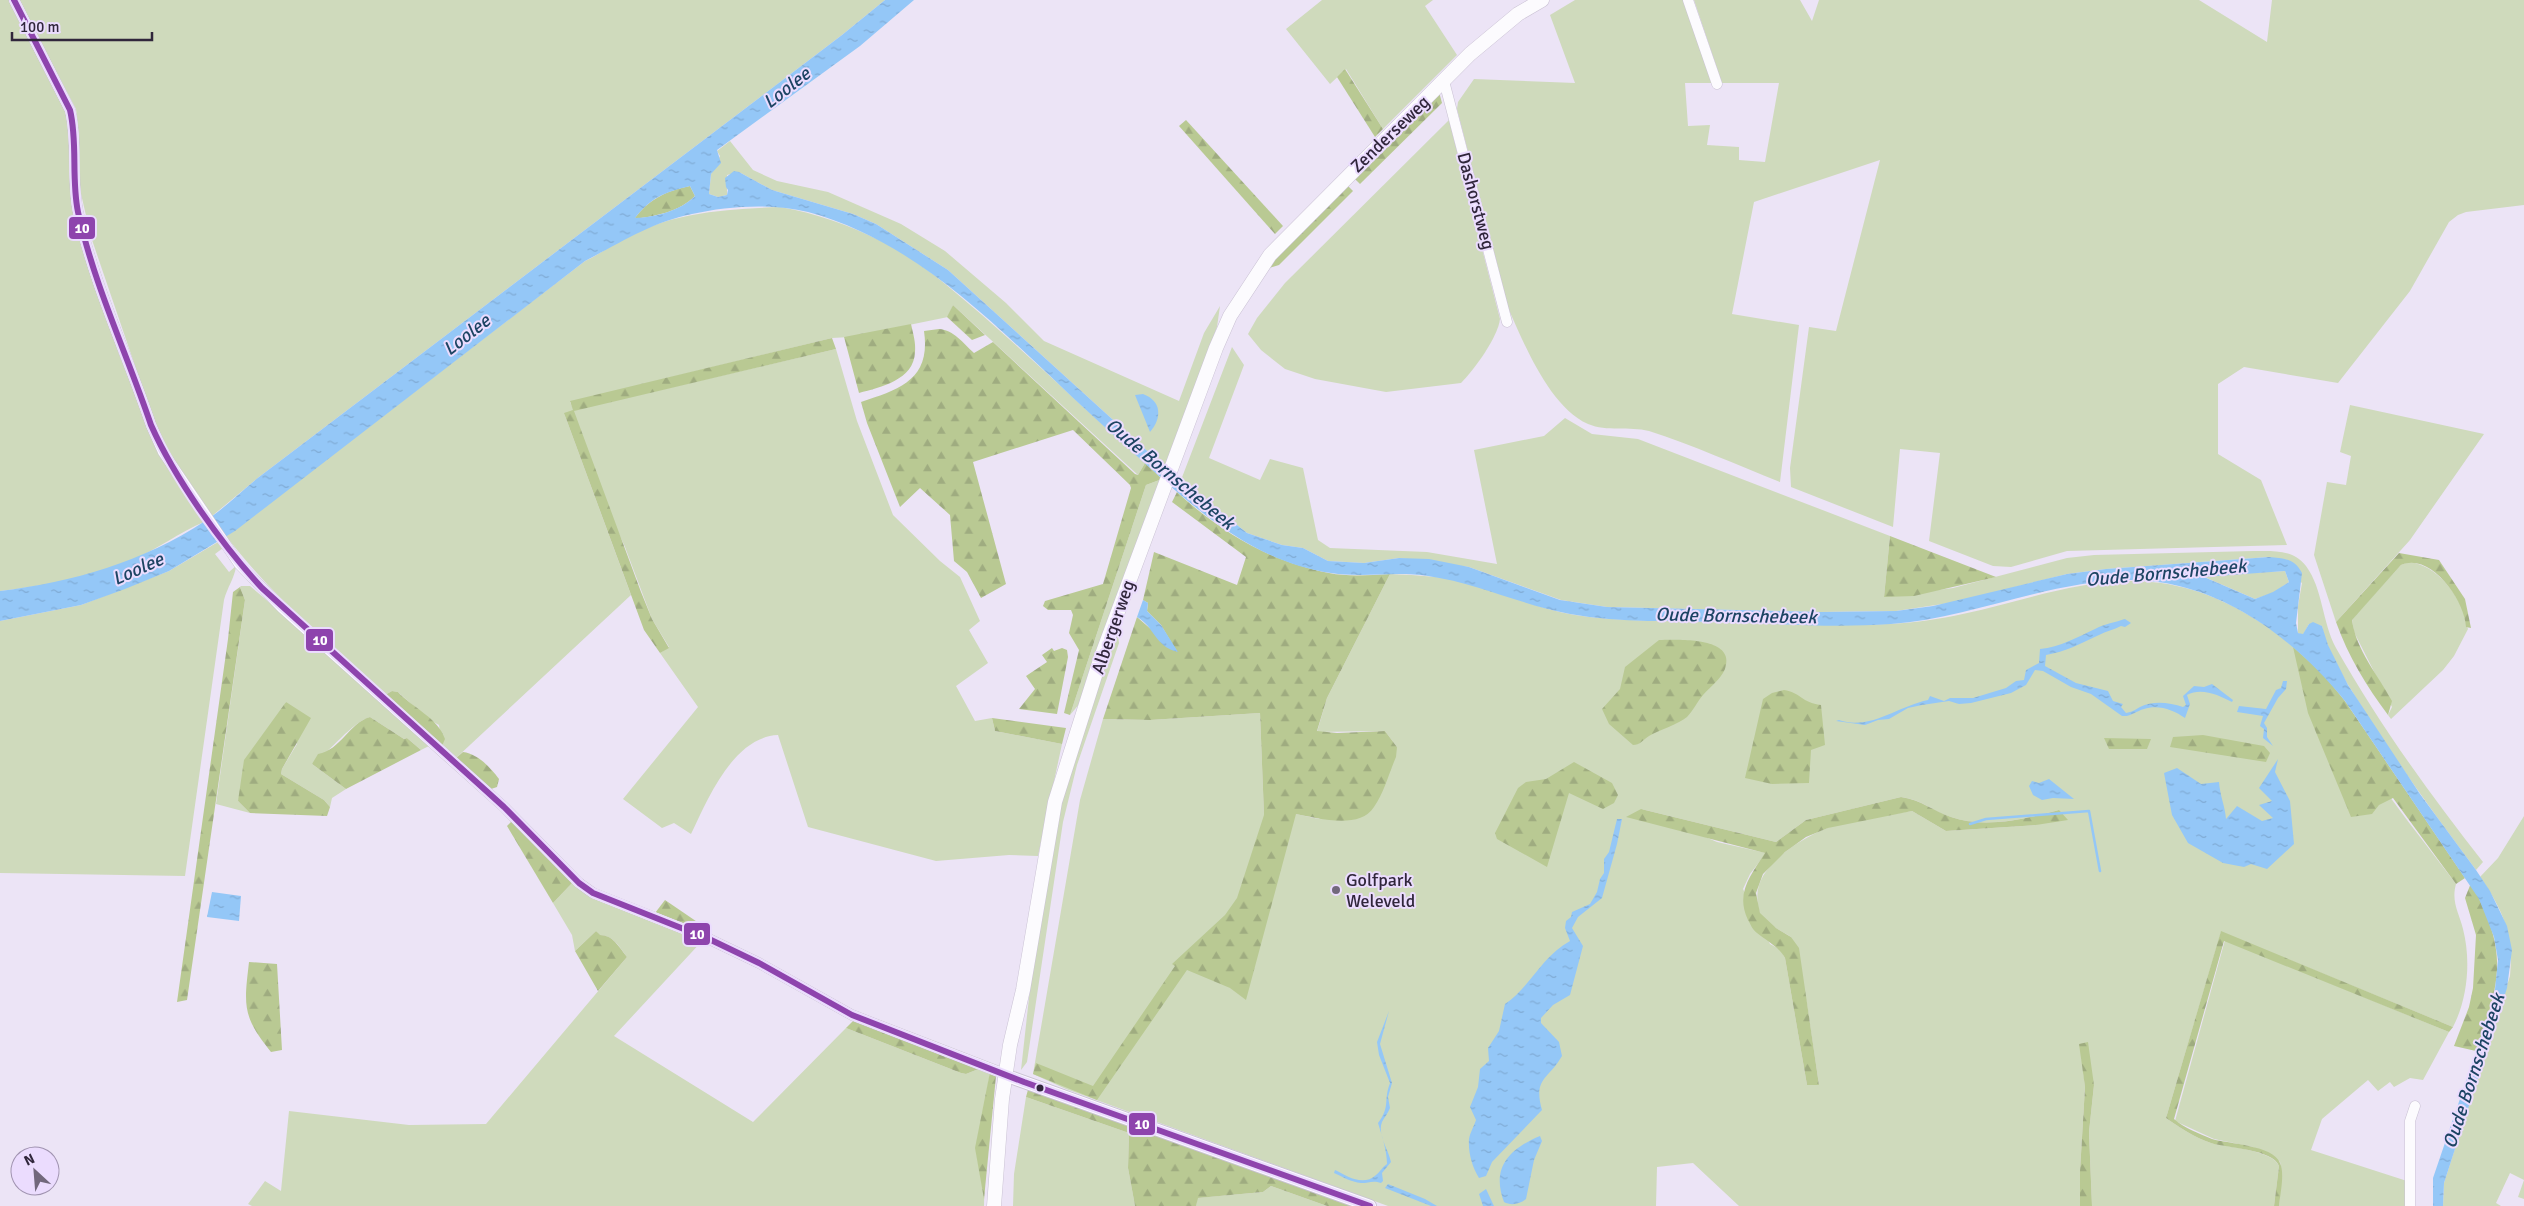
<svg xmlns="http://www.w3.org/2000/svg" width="2524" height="1206" font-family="Signika,sans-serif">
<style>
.grass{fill:#cfdabc;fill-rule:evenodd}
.forest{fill:url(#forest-firs)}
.water{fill:url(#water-ripples);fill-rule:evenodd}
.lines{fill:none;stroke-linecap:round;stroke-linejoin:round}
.stream{stroke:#94c7f7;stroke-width:2.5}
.minor-casing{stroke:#cac2d4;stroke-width:11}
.tertiary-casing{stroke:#cac2d4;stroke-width:14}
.secondary-casing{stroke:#cac2d4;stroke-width:15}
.minor{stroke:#fcfbfe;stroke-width:10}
.tertiary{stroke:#fcfbfe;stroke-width:12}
.secondary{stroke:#fcfbfe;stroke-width:14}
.bus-1-casing{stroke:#ebdcfe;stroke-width:10}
.bus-1{stroke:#8e44ad;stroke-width:6}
.poi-dot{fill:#72687c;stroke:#ebdcfe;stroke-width:2}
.bus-dot{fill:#30263b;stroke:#ebdcfe;stroke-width:2}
.labels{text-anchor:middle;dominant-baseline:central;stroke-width:4;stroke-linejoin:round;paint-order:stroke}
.street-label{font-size:18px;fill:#30263b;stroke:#ebdcfe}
.poi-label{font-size:18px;fill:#30263b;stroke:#ebdcfe;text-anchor:start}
.water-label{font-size:19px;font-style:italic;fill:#1c4463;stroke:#ebdcfe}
.line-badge{stroke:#ebdcfe;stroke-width:2}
.badge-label{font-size:14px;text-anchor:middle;font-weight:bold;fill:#fff}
</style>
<defs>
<pattern id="forest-firs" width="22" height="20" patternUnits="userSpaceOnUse" patternTransform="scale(1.25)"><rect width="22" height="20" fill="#b9c993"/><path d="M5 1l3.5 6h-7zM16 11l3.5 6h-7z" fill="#9fac80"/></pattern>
<pattern id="water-ripples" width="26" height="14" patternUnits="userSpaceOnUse" patternTransform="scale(1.25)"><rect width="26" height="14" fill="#94c7f7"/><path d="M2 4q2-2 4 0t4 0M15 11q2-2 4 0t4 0" fill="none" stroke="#80abd5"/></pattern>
</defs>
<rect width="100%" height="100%" fill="#ece4f6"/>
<g class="grass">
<path d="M0 0H9L64 106 68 120 71 191 93 280 119 354 159 455 204 522C180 532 156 550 130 561 90 578 43 586 0 591Z"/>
<polygon points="18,0 885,0 842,35 259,477 212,516 193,492 159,436 91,237 78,181 78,125 76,109"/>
<polygon points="1322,0 1433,0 1425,6 1457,55 1383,129 1346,69 1330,84 1286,29"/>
<path d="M1575 0H1685L1713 83H1685L1688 126 1710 125 1707 145 1739 147V160L1765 162 1779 83H1722L1694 0H1800L1812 21 1819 0H2199L2267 42 2272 0H2524V205L2466 212 2458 215 2449 222 2410 291 2338 383 2244 367 2218 384V454L2261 480 2287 545 2067 551 2011 567 1993 566 1929 541 1940 453 1900 449 1893 527 1791 487 1790 468 1809 327 1836 331 1880 160 1754 202 1732 314 1799 325 1780 482C1737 465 1693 445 1649 431 1629 426 1607 432 1588 424 1550 407 1525 346 1509 310L1457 109 1458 102 1474 79 1575 83 1550 15Z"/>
<path d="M1449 120 1500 319C1498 337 1474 370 1461 383L1386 392 1315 379 1285 369 1261 350 1248 334 1257 318 1285 283Z"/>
<polygon points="730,141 753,170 777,181 828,192 901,224 945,251 1006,303 1044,341 1179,401 1204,333 1220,306 1217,327 1166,468 948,270 876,224 853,214 772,190 739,172 727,175 727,195 718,197 709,194 711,174 720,156 717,151"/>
<path d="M780 207C815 213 849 225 881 241 918 259 950 288 982 315 1037 363 1090 414 1145 463L1138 475 953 305 948 317 850 337 832 338 570 402 574 410 836 349 857 421 893 515 940 561 960 577 980 621 969 630 988 663 956 686 975 721 992 718 995 731 1062 744 1038 856 1009 855 936 861 808 827 778 735C733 737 708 799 691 834L674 823 662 828 623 799 698 707 660 653 669 647 652 619 625 547 564 413 631 595 456 758 442 746 439 725 428 719 398 692 392 691 385 695C329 645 272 596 226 536L585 261C598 255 609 247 622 240 670 212 726 209 780 207Z"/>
<path d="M1232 347 1244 365 1209 458 1260 480 1270 459 1303 468 1318 540 1330 548 1427 552 1497 564 1474 450 1544 436 1565 418 1592 434 1638 439 1890 536 1884 597 1953 588 2067 558 2094 555 2253 551C2272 551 2293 549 2306 566 2323 589 2322 622 2336 648 2379 724 2429 793 2483 862L2476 870C2436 816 2396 762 2360 704 2346 681 2327 653 2322 626L2309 624 2303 635 2298 633V606L2302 583 2269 557 2106 569 2067 574 1956 602 1896 611 1821 612 1607 607 1561 600 1469 567 1399 558 1364 563 1328 561 1303 548 1282 545 1247 533 1181 480Z"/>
<polygon points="2350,405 2484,434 2410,540 2336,622 2314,555 2327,482 2346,485 2351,456 2340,452"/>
<polygon points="1162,479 1081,702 1070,715 1146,485"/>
<path d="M218 542 223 548 215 554 229 572 236 566C235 577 227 588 224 600L185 876 0 873V621L81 605 169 571Z"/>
<path d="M2408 562C2432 564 2451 585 2461 606 2465 613 2465 622 2468 629L2454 656 2443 670 2391 719 2388 715 2392 707 2354 632 2352 619 2401 565Z"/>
<polygon points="2285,571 2289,582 2273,593 2255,599 2202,576"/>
<path d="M1390 574C1415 575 1439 576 1463 582 1501 591 1536 609 1575 615 1619 622 1664 620 1709 622 1768 623 1828 627 1887 624 2028 619 2120 531 2260 622 2278 634 2304 651 2316 669 2337 699 2350 735 2369 766 2395 807 2427 845 2456 884 2451 902 2459 912 2463 929 2471 960 2468 998 2453 1027L2221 932 2166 1118C2179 1127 2195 1138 2211 1143 2226 1147 2273 1150 2279 1166L2274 1206H2092L2089 1132 2094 1085 2080 1044 2085 1087 2080 1171V1206H1739L1693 1163 1657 1167 1656 1206H1388L1066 1089 1033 1074 1080 800 1103 719 1150 720 1260 713 1264 815 1296 814 1319 819 1397 747 1385 731 1317 732 1327 698ZM1901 797C1923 800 1932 811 1951 817 1985 829 2025 819 2059 810L2036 825 1946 831 1912 811C1887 815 1848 820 1825 829 1798 840 1751 869 1758 903 1758 906 1759 911 1760 914 1767 924 1781 931 1791 937L1807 1004 1819 1085H1807L1785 958 1781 950 1770 944 1743 889 1750 874 1766 853 1717 842 1641 809 1776 842 1806 820Z"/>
<path d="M241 586H250L263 597 381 701 429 746 421 750 407 738 404 739 370 717C352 722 330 752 312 764L346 789 332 798 330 807 324 800 281 774 282 769 297 744 286 702 238 801 250 813 216 804 245 600 240 587Z"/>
<polygon points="1117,629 1119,643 1077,765 1063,822 1027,1062 1021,1070 1034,953 1058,800"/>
<path d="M2524 816V1199L2518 1197 2524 1180 2510 1173 2496 1203 2501 1206H2443L2444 1183 2510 976C2514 935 2503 910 2480 877L2498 858Z"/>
<path d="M574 881 703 940 614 1036 753 1122 846 1028 961 1073 966 1074 981 1068 990 1072 986 1099 984 1206H252L248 1204 265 1181 281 1191 289 1111 409 1125 486 1124 627 957C619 946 613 935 599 935L596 931 575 951 572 935 553 903Z"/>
<polygon points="2225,940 2449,1032 2423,1080 2410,1078 2394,1087 2390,1082 2378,1091 2368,1080 2322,1119 2311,1150 2407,1181 2407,1206 2279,1206 2281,1166 2280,1162 2253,1147 2214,1139 2175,1121"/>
<polygon points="1026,1097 1129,1133 1128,1168 1135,1206 1013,1206 1014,1174"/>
<polygon points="1271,1186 1327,1206 1196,1206 1197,1198 1263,1192"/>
</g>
<g class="forest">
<polygon points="1345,69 1383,129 1375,137 1337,77"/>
<polygon points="1439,92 1442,103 1360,184 1353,177"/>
<polygon points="1186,120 1283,226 1275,234 1179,126"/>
<polygon points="1346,184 1353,191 1279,265 1260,271"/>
<path d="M690 186 695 196C679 212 656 216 634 219 649 199 666 191 690 186Z"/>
<polygon points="953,305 985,335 972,340 947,317"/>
<path d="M911 324C913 333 916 343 915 352 914 380 881 387 859 393L844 337Z"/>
<path d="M939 329C954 330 963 343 974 353L993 342 1135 474 1138 475 1145 463 1162 479 1146 485 1070 715 1064 713 1079 650 1069 633 1073 615 1071 610H1048L1043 606 1045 601 1103 584 1131 488 1130 485 1073 430 973 462 1006 584 981 598 967 572 954 561 950 515 920 488 900 507 867 423 861 402C901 389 931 379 924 331Z"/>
<polygon points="832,338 836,349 574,411 641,592 652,619 669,648 660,653 644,630 564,413 573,410 570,401"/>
<path d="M1177 492C1220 532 1271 562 1329 573 1349 577 1370 575 1390 574L1327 698 1317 731 1337 733 1385 731 1397 747 1396 757C1389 773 1384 793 1374 807 1360 830 1317 818 1296 814L1246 1000 1230 988 1187 970 1097 1100 1033 1074 1036 1063 1093 1086 1175 966 1172 964 1225 915 1237 898 1264 815 1260 713 1150 720 1103 719 1137 617 1177 652 1161 625 1147 611 1148 603 1143 600 1154 552 1237 585 1246 557 1172 502Z"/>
<polygon points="1890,536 1996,577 1914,596 1884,597"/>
<path d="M2399 553 2439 560 2465 599 2471 628 2466 627C2465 601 2431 552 2401 565L2352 620C2356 650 2378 675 2392 701L2388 715C2367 687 2348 656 2336 622Z"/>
<polygon points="240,587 245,600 187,1000 177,1002 228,639 233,592"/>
<path d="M1659 640C1676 640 1737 636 1725 669 1720 680 1711 686 1703 695 1697 702 1693 711 1687 717 1679 724 1659 730 1649 736 1643 740 1640 745 1633 745L1609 724 1602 709 1620 689 1625 667Z"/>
<polygon points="2293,647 2324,675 2345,701 2465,878 2456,884 2393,798 2379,805 2372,814 2351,817 2308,713"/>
<polygon points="1052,648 1054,651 1062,648 1067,650 1068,657 1057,714 1019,709 1035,689 1026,676 1047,662 1042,655"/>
<path d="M1784 690C1800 692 1802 703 1821 705L1825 745 1811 750 1809 783 1772 784 1745 778 1763 699 1772 693Z"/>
<path d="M392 691 398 692C413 708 438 718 445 739L442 746 385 695Z"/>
<polygon points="286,702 311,718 282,769 281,774 324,800 330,807 327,816 250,813 238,801 244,760"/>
<path d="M370 717 404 739 407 738 421 750 346 789 312 764 318 754C341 750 349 723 370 717Z"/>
<polygon points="992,718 1066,728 1062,744 995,731"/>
<polygon points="2203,735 2264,746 2270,753 2266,762 2170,747 2173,737"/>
<polygon points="2104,738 2151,739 2147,749 2109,749"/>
<path d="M463 752C478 754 490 767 499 779L497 787 491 789 456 758Z"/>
<polygon points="1574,762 1612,783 1618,795 1614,803 1603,809 1569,793 1547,867 1497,839 1495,833 1518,788 1526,782 1546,779"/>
<path d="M1901 797C1922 800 1933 811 1951 817 1985 829 2026 819 2059 810L2068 820 2036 825 1946 831 1912 811 1828 828 1806 837 1785 852 1763 874 1756 893 1760 913 1776 928 1791 937 1799 948 1819 1085H1807L1785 958C1779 947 1767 941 1757 933 1752 929 1751 925 1748 920 1735 893 1751 875 1765 853L1626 817 1641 809 1776 842 1806 820Z"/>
<polygon points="512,821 574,881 553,903 507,826"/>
<path d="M2471 883C2509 953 2501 979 2476 1051L2454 1046 2469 1007 2473 988 2476 935 2465 898Z"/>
<polygon points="665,900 709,930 707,934 655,913"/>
<path d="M596 931 600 935C613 935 619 947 627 957L598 991 575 951Z"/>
<path d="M2221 931 2453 1027 2449 1032 2224 941 2174 1119C2184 1128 2200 1134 2212 1139 2229 1144 2273 1145 2280 1163 2285 1174 2280 1194 2279 1206H2274L2279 1166C2273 1149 2226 1148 2211 1143 2195 1138 2179 1127 2166 1118Z"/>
<path d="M249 962 277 964 282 1050 271 1052C242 1016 244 1006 249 962Z"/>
<polygon points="854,1020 981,1068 966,1074 961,1073 846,1028"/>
<polygon points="2088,1042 2094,1085 2089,1132 2092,1206 2080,1206 2080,1171 2085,1087 2079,1044"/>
<polygon points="990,1072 996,1076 984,1199 975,1148"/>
<polygon points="1029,1086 1359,1206 1327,1206 1271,1186 1263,1192 1198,1198 1196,1206 1135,1206 1128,1168 1129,1133 1026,1097"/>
</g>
<g class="water">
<path d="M885 0H914L860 46 717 150 721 163 711 174 709 194 718 197 727 195 728 190 726 187 725 178 734 171 739 172 772 190 853 214 876 224 948 270 1166 468 1247 533 1282 545 1303 548 1328 561 1364 563 1399 558 1429 559 1469 567 1560 600 1607 607 1821 612 1896 611 1933 606 2067 574 2106 569 2269 557C2284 558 2295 559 2302 573L2296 623 2298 633 2303 634 2309 624 2313 622 2322 626 2328 645 2348 685 2420 794 2476 870 2490 891 2507 926 2512 950 2507 988 2444 1183 2443 1206H2433V1178L2494 999 2498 960 2494 937 2479 899 2345 701C2303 649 2245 602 2179 586 2086 562 1985 618 1891 624 1836 628 1780 624 1725 622 1674 621 1621 623 1570 614 1521 605 1477 583 1428 576 1396 571 1363 578 1331 573 1257 562 1202 515 1149 467 1115 436 1081 406 1048 374 978 308 904 238 808 212 772 203 728 206 692 214 652 222 620 243 585 261L235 531 169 571 125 589 81 605 0 621V591C73 582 143 562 205 521 224 509 241 491 259 477L842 35ZM690 186 695 196C680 211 656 217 635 218 650 198 665 192 690 186ZM2285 571 2289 582 2273 592 2255 599 2204 577Z"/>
<path d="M1143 394C1162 401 1162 418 1150 432L1135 395Z"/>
<path d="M1143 600 1148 603 1147 611 1161 625 1178 652C1154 646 1155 627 1137 617Z"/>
<path d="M2125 619 2131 623 2125 627 2121 626C2114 630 2106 631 2099 635 2082 643 2065 652 2046 655L2045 666 2076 683 2108 691 2113 701 2123 704 2121 707 2126 713C2132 712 2135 710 2140 707 2154 700 2170 703 2183 707L2186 705 2183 696 2194 686 2204 687 2212 684 2233 700 2232 702C2219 695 2201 687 2187 695L2190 704 2185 718C2174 710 2158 704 2144 709 2136 711 2131 717 2122 716L2091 694 2071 687 2043 671 2035 670 2026 685 2011 693 1971 703 1959 704 1949 701 1922 705 1908 708 1889 719 1878 720 1865 725 1836 721 1839 720C1870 731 1898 706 1928 700L1930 696 1944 701 1950 698H1973L2006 688 2016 681 2024 680 2026 670 2039 663 2040 649C2060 647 2078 637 2095 629 2104 624 2116 622 2125 619Z"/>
<polygon points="2283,681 2287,681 2286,689 2278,698 2264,723 2267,728 2267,737 2273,746 2263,738 2264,729 2260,726 2263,716 2237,712 2239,706 2266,709 2276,690 2281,688"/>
<path d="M2278 759 2275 772 2290 801 2294 844 2267 869 2251 864 2244 867 2223 863 2188 843 2172 815 2164 773 2177 768 2201 784 2219 782C2220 796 2225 806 2226 819L2237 806 2262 821 2273 818 2259 805 2272 801 2259 788Z"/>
<polygon points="2049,779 2074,799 2053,798 2042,800 2033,795 2029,786 2032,781 2039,783"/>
<path d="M1617 819H1622L1617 844 1602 898 1578 917 1572 928 1583 946 1570 995 1553 1005 1541 1018V1023L1559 1042 1562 1056C1548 1080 1533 1078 1542 1110L1492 1162 1486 1176 1479 1178C1472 1167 1468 1152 1469 1139 1470 1133 1474 1126 1476 1120L1470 1107 1478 1087 1480 1069 1489 1061 1488 1048 1499 1031 1505 1004C1531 986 1542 956 1570 941L1565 928 1566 921 1571 917 1572 912 1590 904 1597 892 1600 879 1604 873V859L1609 852Z"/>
<polygon points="212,892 241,896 239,921 207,917"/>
<path d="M1389 1011 1380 1044 1392 1083 1388 1097 1390 1108C1388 1113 1384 1118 1382 1122 1377 1134 1389 1151 1391 1162L1382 1173 1383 1181 1381 1183C1373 1180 1369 1183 1361 1183 1351 1182 1343 1177 1334 1173L1335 1170C1347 1176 1363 1187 1376 1175 1381 1171 1382 1167 1387 1164 1387 1151 1382 1136 1378 1123 1391 1106 1383 1101 1390 1083L1379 1055 1377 1042Z"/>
<path d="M1540 1136 1542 1141 1534 1160 1526 1199C1520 1204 1511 1206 1504 1202 1491 1168 1509 1149 1540 1136Z"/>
<polygon points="1388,1184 1425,1199 1437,1206 1431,1206 1385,1188"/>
<polygon points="1486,1189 1494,1206 1483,1206 1479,1194"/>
</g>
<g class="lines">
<polyline class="stream" points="1970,824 1986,819 2089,811 2100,871"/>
<g class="minor-casing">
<g id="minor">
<path d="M14 0 70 110C78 143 71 178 78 212 94 285 127 354 151 425L163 452 239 564 282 608 504 807 579 883 593 893 709 939 759 963 852 1015 1010 1076"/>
<polyline points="1688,0 1717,84"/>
<polyline points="1444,81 1507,322"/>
<polyline points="2410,1206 2410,1121 2415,1106"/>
</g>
</g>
<g class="tertiary-casing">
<polyline id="tertiary" points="1013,1078 1370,1206"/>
</g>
<g class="secondary-casing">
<polyline id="secondary" points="994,1206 1002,1099 1010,1045 1023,990 1055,802 1100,660 1216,348 1230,316 1270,255 1470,54 1518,14 1542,0"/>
</g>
<use href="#minor" class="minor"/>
<use href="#tertiary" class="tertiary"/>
<use href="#secondary" class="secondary"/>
<g class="bus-1-casing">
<path id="bus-1" d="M14 0 70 110C78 143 71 178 78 212 94 285 127 354 151 425 175 479 222 545 262 588L504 807 579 883 593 893 709 939 759 963 852 1015 1024 1082 1370 1206"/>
</g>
<use href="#bus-1" class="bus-1"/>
</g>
<circle class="poi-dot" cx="1336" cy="890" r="5"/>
<circle class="bus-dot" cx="1040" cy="1088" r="4.5"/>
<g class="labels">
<g class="street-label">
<text transform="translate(1390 134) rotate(-44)">Zenderseweg</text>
<text transform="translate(1476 201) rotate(75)">Dashorstweg</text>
<text transform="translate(1113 627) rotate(-71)">Albergerweg</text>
</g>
<g class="poi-label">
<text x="1346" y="880">Golfpark<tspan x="1346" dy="21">Weleveld</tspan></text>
</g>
<g class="water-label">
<text transform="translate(787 88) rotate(-38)">Loolee</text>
<text transform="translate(467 335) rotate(-38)">Loolee</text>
<text transform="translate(1170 474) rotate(40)">Oude Bornschebeek</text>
<text transform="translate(138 569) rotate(-24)">Loolee</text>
<text transform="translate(2166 573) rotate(-5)">Oude Bornschebeek</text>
<text transform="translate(1736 616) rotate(1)">Oude Bornschebeek</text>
<text transform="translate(2474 1071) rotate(-72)">Oude Bornschebeek</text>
</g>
</g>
<g class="line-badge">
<rect x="68" y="216" width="28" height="24" rx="5" fill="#8e44ad"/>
<rect x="305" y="628" width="29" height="24" rx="5" fill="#8e44ad"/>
<rect x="683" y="922" width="28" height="24" rx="5" fill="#8e44ad"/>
<rect x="1128" y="1112" width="28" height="24" rx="5" fill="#8e44ad"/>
</g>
<g class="badge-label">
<text x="82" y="233">10</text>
<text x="320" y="645">10</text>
<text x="697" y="939">10</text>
<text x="1142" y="1129">10</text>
</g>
<g transform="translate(35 1171) rotate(334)"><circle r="24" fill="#ebdcfe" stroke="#a093b0"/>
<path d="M0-4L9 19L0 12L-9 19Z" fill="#72687c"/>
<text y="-8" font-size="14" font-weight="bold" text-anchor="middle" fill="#30263b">N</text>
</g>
<path d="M12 32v8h140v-8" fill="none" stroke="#30263b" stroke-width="2.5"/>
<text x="20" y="32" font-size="15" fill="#30263b" stroke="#ebdcfe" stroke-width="4" paint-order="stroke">100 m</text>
</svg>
